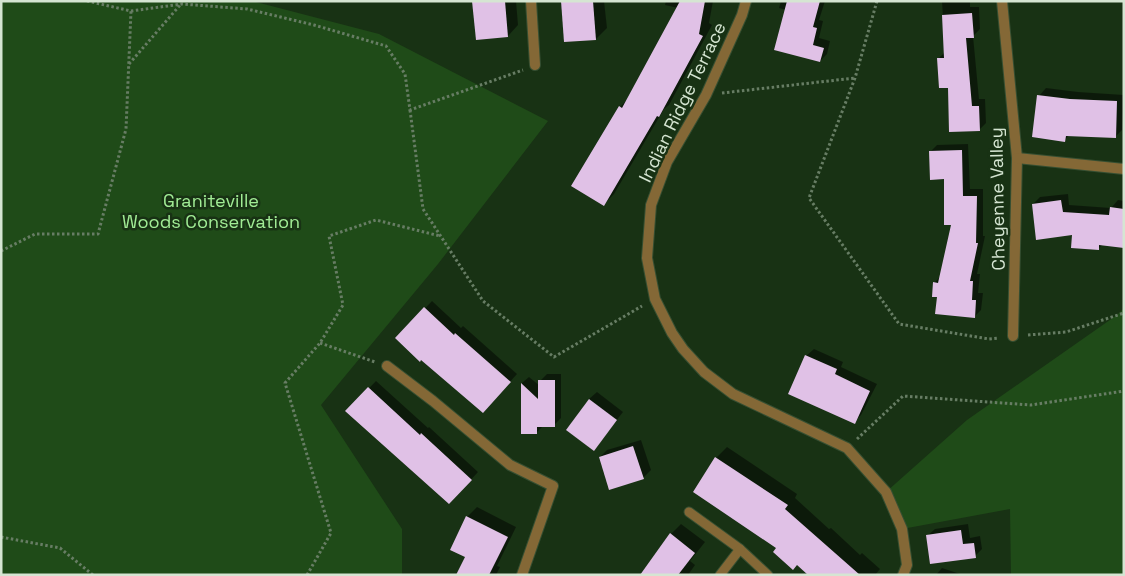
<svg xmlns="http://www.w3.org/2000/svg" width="1125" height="576" font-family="'Space Grotesk',sans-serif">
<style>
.green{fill:#1f4b18}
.shadow{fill:#0007}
.building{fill:#e0c1e6}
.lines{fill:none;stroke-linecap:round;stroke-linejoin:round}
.service-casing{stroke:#364f32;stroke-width:11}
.minor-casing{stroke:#364f32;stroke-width:12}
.path{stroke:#677d64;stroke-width:3;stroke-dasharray:2.5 2.5;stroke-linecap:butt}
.service{stroke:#846836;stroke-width:9}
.minor{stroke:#846836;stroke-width:10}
.labels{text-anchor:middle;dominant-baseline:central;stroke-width:5;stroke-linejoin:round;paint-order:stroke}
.street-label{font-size:18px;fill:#d5e5d2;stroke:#183214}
.park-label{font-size:18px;fill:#a1ec95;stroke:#183214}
</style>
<rect width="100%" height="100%" fill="#183214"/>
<g class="green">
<polygon points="1,1 252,1 379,34 548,121 438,264 321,405 402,529 402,575 1,575"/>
<polygon points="1124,308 1124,575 1011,575 1010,509 902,529 886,492 967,420 1117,315"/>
</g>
<g class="shadow">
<polygon points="474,1 516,1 518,25 508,36"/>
<polygon points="562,1 604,1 607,28 596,39"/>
<polygon points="666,1 713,1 709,23 712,25 669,105 664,109 614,194 604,204 620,107 629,98 678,8 665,5"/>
<polygon points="781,1 825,1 819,20 823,21 819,38 830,41 827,54 820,61 786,10 779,8"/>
<polygon points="942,1 970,1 970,7 979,7 980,29 973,36 979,99 985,99 986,123 979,130 938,59 945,52"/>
<polygon points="1046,88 1078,92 1124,95 1122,130 1115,137 1070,134 1065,140 1039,96"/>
<polygon points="968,144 970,189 983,189 983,236 985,236 977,274 980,274 978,293 983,293 981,310 974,317 938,296 934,283 941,276 953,223 946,178 930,152 937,145"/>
<polygon points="1068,194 1069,205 1111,208 1118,200 1124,201 1124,246 1103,244 1098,249 1073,234 1033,204 1040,197"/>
<polygon points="432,301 461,328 463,326 517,374 490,404 421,358 397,338"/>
<polygon points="814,349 843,362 841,367 877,384 861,415 854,422 806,356"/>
<polygon points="547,374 561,374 561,418 554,425 543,426 536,433 523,433 522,383 529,377 540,386 540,381"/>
<polygon points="376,381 428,428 429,427 478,472 456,496 347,411"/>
<polygon points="597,392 623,412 594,449 589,399"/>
<polygon points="641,440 651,470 643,478 600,457 607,450"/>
<polygon points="727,447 797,494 795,498 829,529 831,528 860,555 862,553 880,569 875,575 810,575 778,548 716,458"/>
<polygon points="477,507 516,527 497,566 500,567 496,575 457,575 467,557 467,517"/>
<polygon points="681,524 705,542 690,561 695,565 688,575 642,575 671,534"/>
<polygon points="968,524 970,538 980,536 982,549 975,556 927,536 935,529"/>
<polygon points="942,568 963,575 936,575"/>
</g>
<g class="building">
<polygon points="472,1 505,1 508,37 476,40"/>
<polygon points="561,1 593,1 596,40 564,42"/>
<polygon points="680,1 705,1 699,34 703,36 659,117 657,116 604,206 571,186 619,106 622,108"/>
<polygon points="787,1 820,1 813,27 817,28 813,45 824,48 820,62 774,50"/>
<polygon points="972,13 974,38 966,38 972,106 979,106 980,131 949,132 948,88 939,88 937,58 944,58 942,15"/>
<polygon points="1037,95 1070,99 1117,101 1116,138 1066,136 1065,142 1032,137"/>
<polygon points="962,150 963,196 977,196 976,243 978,243 970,281 973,281 972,300 976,300 975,318 935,314 937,297 932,297 933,282 938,283 951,225 944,225 944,179 930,180 929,151"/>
<polygon points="1061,200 1063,212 1109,215 1110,207 1124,209 1124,248 1099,245 1099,250 1071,248 1072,235 1036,240 1032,204"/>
<polygon points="424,307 454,335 455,333 511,382 483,413 421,360 420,362 395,338"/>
<polygon points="805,355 837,369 835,374 870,391 855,424 788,394"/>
<polygon points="538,380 555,380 555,427 537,427 537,434 521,434 521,383 538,399"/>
<polygon points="368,387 420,435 421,433 472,480 449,504 345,411"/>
<polygon points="589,399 617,420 594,451 566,430"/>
<polygon points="633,446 644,479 609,490 599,457"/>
<polygon points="715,457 788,505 785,509 860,575 808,575 797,565 793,570 773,552 776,548 693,492"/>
<polygon points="466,516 508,537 489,575 456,575 465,557 450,550"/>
<polygon points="961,530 963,544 974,543 976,558 930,564 926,535"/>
<polygon points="670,533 695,553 678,575 640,575"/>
</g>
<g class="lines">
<g class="service-casing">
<g id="service">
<polyline points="689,512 740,549 768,575"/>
<polyline points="720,575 740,549"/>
</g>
</g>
<g class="minor-casing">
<g id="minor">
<polyline points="531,1 535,65"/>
<polyline points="746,1 742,15 706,95 667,162 651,205 647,258 655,299 672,333 683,349 704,372 733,394 847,448 886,492 902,529 907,565 903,575"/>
<polyline points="1002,1 1017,158 1013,336"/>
<polyline points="1017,158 1124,169"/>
<polyline points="387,366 433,401 510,465 553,486 522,575"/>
</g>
</g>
<g class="path">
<polyline points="87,1 131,11 182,4 247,9 314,25 386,46 405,74 410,110 523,70"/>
<polyline points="877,1 855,78 809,198 899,324 989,339 999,338"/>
<polyline points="129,64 181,4"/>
<polyline points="722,93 855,78"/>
<polyline points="410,110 423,209 483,301 554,357 642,306"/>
<polyline points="1,251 35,234 98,234 126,129 131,11"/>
<polyline points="1028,335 1066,332 1124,313"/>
<polyline points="320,343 375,362"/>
<polyline points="857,439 903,396 1031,405 1124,391"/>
<polyline points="1,537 60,548 93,575"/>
<polyline points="307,575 331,533 285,383 320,343 343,305 329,236 376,220 440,236"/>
</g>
<use href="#service" class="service"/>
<use href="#minor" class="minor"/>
</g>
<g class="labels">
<g class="street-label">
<text transform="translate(682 102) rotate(-64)">Indian Ridge Terrace</text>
<text transform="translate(997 199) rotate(-91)">Cheyenne Valley</text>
</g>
<g class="park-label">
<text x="211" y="200">Graniteville<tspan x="211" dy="21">Woods Conservation</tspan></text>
</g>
</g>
<rect width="1125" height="576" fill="none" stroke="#d5e5d2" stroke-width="5"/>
</svg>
